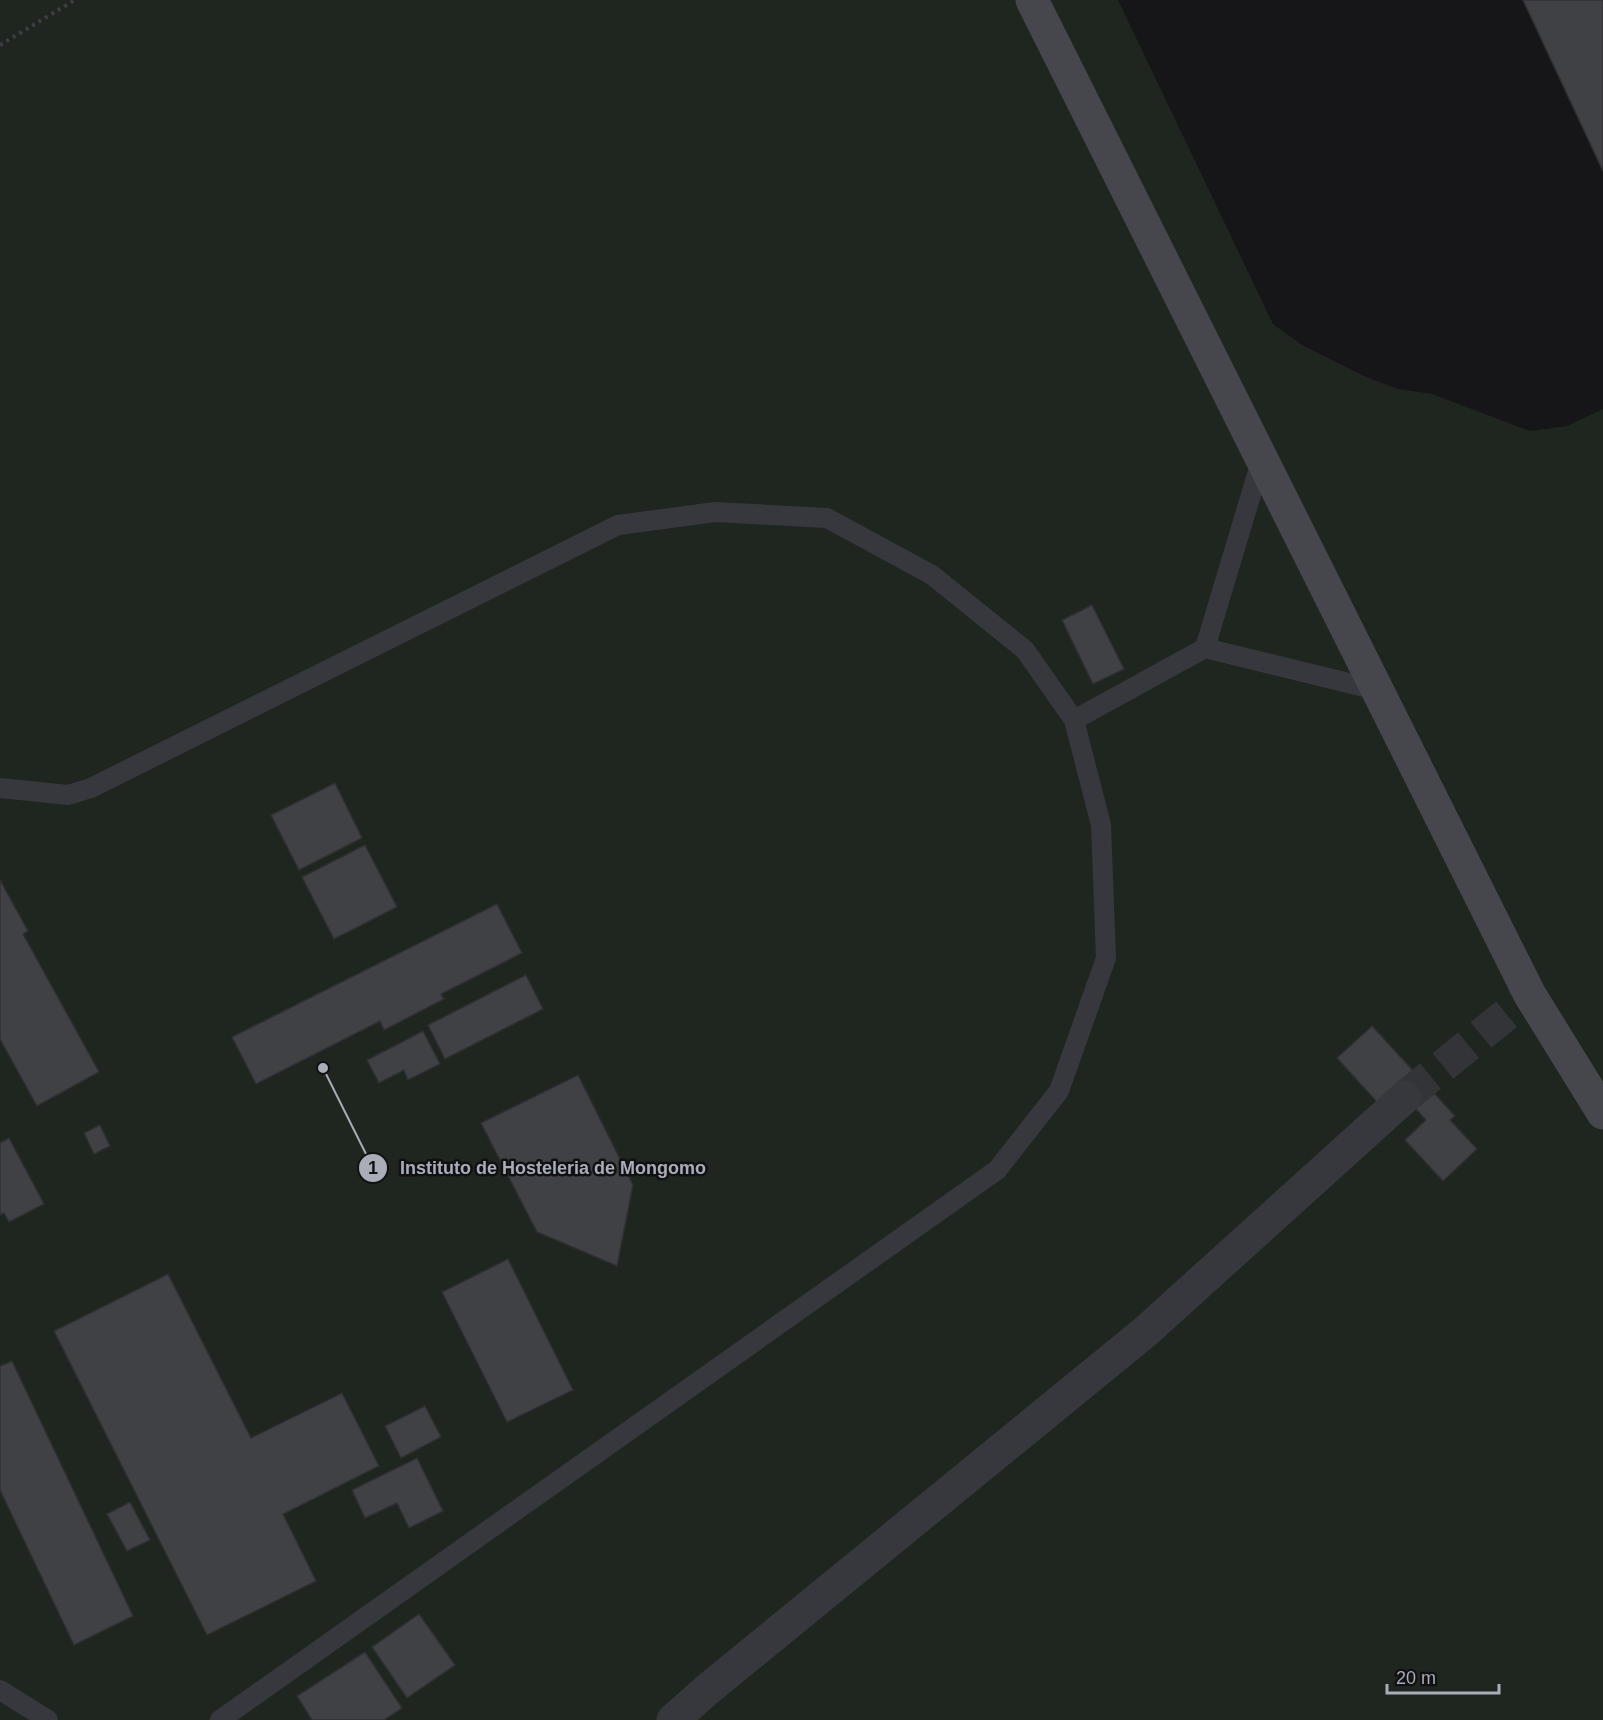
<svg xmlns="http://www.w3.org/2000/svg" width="1603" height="1720" font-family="Helvetica,sans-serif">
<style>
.green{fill:#1e261f}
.building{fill:#404145;stroke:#303034;stroke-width:1.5}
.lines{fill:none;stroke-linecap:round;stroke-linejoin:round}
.street-tunnel{stroke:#333438;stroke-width:33;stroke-dasharray:33 16;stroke-linecap:butt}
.path{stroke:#3d3f44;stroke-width:4;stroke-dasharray:3 4.5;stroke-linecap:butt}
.lane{stroke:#37383d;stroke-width:20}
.street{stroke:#37383d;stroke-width:33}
.secondary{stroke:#45474d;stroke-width:33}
.leader{fill:none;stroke:#a8adb8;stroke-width:2}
.callout-dot{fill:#a8adb8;stroke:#111113;stroke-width:2}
.mark-label{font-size:18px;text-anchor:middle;font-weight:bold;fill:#111}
.callout-label{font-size:18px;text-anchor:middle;font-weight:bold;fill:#a8adb8;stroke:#111113;stroke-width:5;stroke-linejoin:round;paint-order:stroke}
</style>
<rect width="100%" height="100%" fill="#161618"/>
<polygon class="green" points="0,0 1118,0 1273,324 1302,345 1366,377 1398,389 1432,394 1530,431 1567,426 1603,409 1603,1720 0,1720"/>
<g class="building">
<polygon points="1523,0 1603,0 1603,171"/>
<polygon points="1092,605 1124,669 1093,684 1062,620"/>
<polygon points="335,783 362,838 299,870 271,815"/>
<polygon points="365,845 397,907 334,939 302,877"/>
<polygon points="0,880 28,931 23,934 99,1072 37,1106 0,1039"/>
<polygon points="497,904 522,953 441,994 444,999 384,1030 380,1021 256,1084 232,1037"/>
<polygon points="526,975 543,1009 445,1059 428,1025"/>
<polygon points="1372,1026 1455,1116 1450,1120 1477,1149 1443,1181 1405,1140 1426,1120 1405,1097 1378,1103 1337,1058"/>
<polygon points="423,1031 440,1064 408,1080 404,1070 379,1083 367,1060"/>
<polygon points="578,1075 633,1185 617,1266 537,1232 481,1123"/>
<polygon points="100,1125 110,1146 94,1154 84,1133"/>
<polygon points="9,1138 44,1204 9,1222 4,1213 0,1215 0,1143"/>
<polygon points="508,1259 573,1390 507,1422 442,1292"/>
<polygon points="168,1274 251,1438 342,1393 379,1466 283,1514 316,1581 207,1635 54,1331"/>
<polygon points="12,1361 133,1616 74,1645 0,1490 0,1366"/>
<polygon points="425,1406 441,1437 401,1458 385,1426"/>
<polygon points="417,1458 443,1511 409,1528 397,1503 365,1518 352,1490"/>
<polygon points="130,1502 150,1540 127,1551 107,1514"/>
<polygon points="419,1614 455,1665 407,1698 372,1647"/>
<polygon points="365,1652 402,1708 384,1720 312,1720 297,1696"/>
</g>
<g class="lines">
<polyline class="street-tunnel" points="1405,1097 1530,995"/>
<polyline class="path" points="0,45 75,0"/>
<g class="lane">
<polyline points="1205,648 1262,458"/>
<polyline points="1074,720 1205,648 1377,690"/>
<polyline points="0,788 68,795 91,788 618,525 715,512 827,518 932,575 1025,650 1074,720 1101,825 1106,958 1059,1091 997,1170 220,1720"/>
<polyline points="0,1690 48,1720"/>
</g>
<polyline class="street" points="673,1720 708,1689 1145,1332 1405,1097"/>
<polyline class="secondary" points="1032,0 1530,995 1603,1113"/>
</g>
<path class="leader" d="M323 1068L373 1168"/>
<g class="callout-dot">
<circle cx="323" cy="1068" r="6"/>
<circle cx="373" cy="1168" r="15"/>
</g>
<g class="mark-label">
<text x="373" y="1174">1</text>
</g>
<g class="callout-label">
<text x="553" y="1174">Instituto de Hosteleria de Mongomo</text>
</g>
<path d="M1387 1684v9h112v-9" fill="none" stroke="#a8adb8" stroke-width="3"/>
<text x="1396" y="1684" font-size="18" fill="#a8adb8" stroke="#111113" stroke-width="4.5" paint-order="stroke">20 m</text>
</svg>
